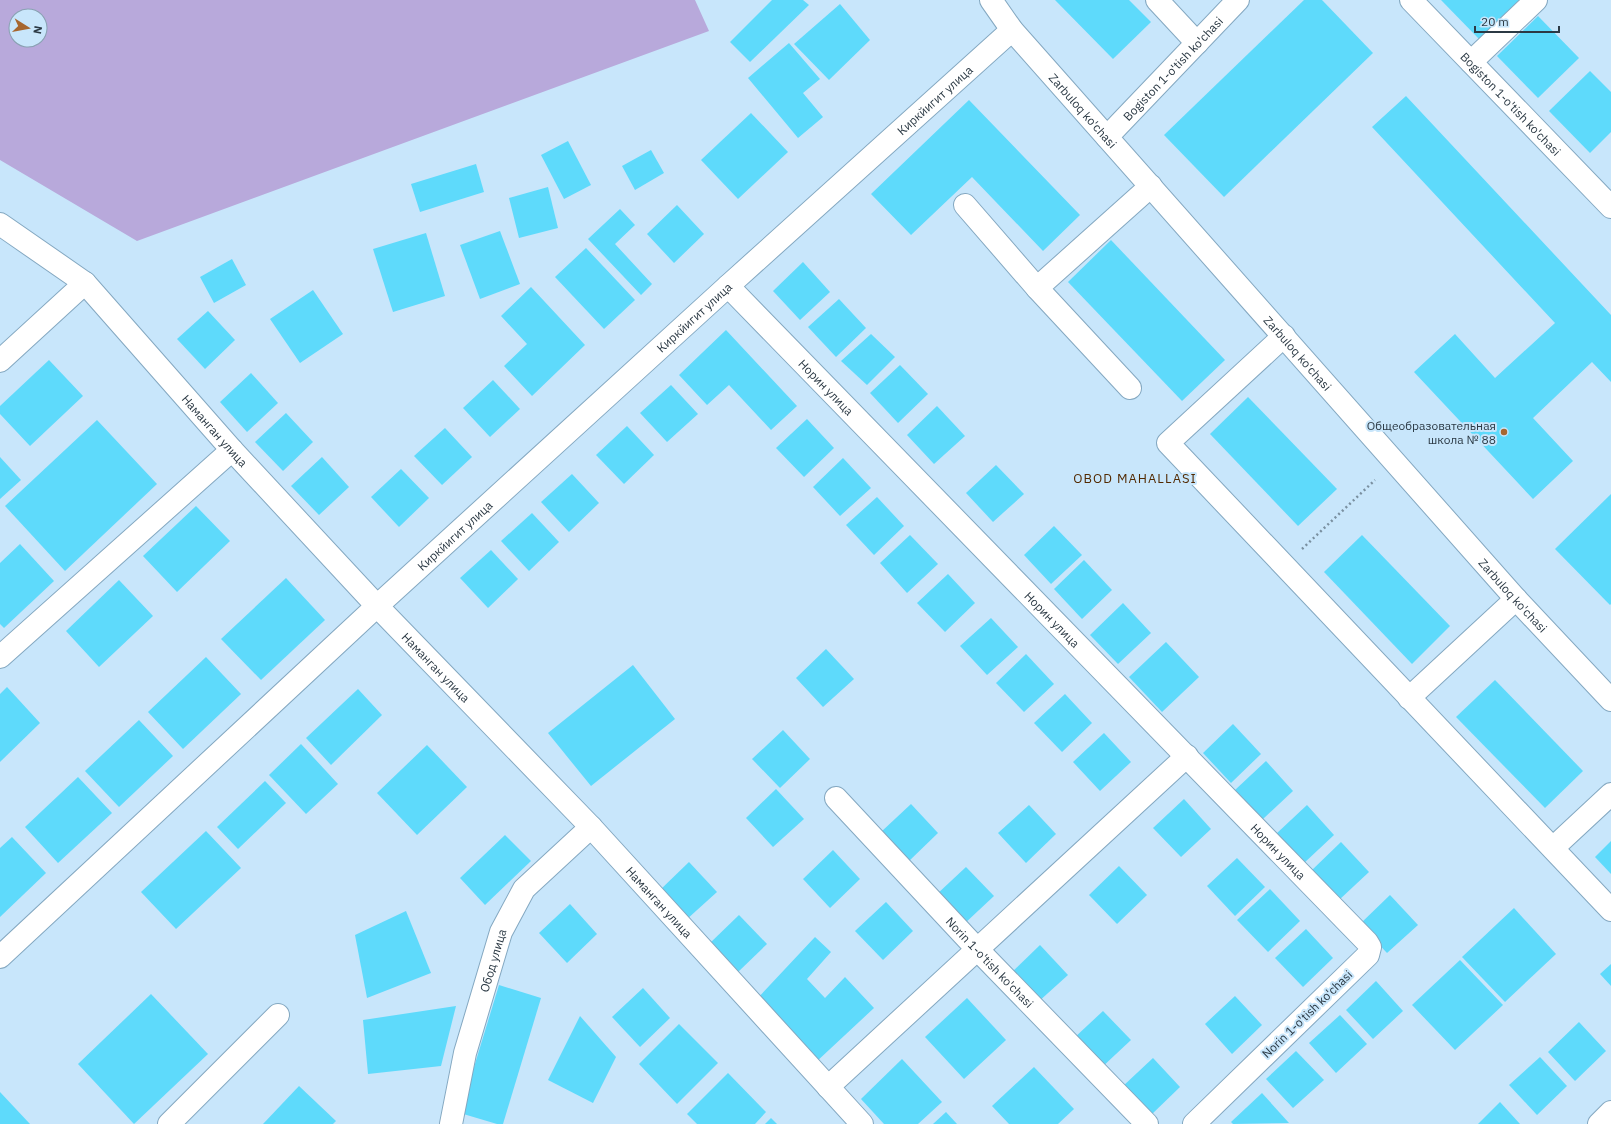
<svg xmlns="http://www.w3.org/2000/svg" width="1611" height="1124" font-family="'IBM Plex Sans',sans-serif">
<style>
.green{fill:#b8a9db;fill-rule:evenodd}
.building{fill:#5edafb}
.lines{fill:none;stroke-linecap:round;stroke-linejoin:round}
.minor-casing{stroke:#84a8c1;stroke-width:24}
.path{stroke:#7a90a0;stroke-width:2.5;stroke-dasharray:2 3;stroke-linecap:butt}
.minor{stroke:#fff;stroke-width:22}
.poi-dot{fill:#a6662f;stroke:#c8e6fb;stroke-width:1.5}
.labels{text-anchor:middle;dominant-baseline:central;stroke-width:4;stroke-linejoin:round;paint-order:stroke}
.street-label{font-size:12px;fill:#2b3944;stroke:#c8e6fb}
.poi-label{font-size:12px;fill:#2b3944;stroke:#c8e6fb;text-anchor:end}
.neighbourhood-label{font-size:13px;letter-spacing:1px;fill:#522900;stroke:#c8e6fb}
</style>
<rect width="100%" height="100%" fill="#c8e6fb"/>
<path class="green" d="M0 0H695L709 31 137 241 0 160ZM16 16H40V40H16Z"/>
<g class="building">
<polygon points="772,0 803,0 809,5 750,62 730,42"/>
<polygon points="1055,0 1129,0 1151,22 1113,59"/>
<polygon points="1304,0 1322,0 1373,53 1224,197 1164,135"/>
<polygon points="1441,0 1519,0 1479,39"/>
<polygon points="840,4 870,40 829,80 794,44"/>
<polygon points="1538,16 1579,58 1538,98 1497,56"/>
<polygon points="789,43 820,79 803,93 823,117 798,138 748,78"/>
<polygon points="1590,71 1611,92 1611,132 1590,153 1549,111"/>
<polygon points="1406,96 1611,315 1611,382 1592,362 1533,418 1573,461 1533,499 1414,372 1455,334 1495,378 1555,323 1372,127"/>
<polygon points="969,100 1080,215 1043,251 972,177 911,235 871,194"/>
<polygon points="751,113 788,152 738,199 701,160"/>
<polygon points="568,141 591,185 564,199 541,155"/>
<polygon points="651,150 664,173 635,190 622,166"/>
<polygon points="476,164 484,192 420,212 411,184"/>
<polygon points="548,187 558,228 519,238 509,198"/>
<polygon points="677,205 704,234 674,263 647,234"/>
<polygon points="620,209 635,225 615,244 652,284 641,295 588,239"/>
<polygon points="500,231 520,284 480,299 460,245"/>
<polygon points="426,233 445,296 393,312 373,249"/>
<polygon points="1111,240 1225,360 1182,401 1068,282"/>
<polygon points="586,248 635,300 604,329 555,277"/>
<polygon points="232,259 246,285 214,303 200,277"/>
<polygon points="803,262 830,292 800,320 773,291"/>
<polygon points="531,287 585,345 532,396 504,366 527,344 501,316"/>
<polygon points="313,290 343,334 300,363 270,319"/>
<polygon points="839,299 866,328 836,357 808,327"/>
<polygon points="208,311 235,340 205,369 177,339"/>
<polygon points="726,330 797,406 771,430 729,385 707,405 679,375"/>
<polygon points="871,334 895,357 867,385 841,361"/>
<polygon points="49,360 83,396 30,446 0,414 0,406"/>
<polygon points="900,365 928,394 898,423 870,393"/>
<polygon points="251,373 278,403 247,432 220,402"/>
<polygon points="493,380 520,409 490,437 463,408"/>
<polygon points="671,385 698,414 667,442 640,413"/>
<polygon points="1248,397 1337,489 1298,526 1210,434"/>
<polygon points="937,406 965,436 934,464 907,435"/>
<polygon points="286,413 313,442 283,471 255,442"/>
<polygon points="807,419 834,448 804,477 776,448"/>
<polygon points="97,420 157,484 65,571 5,506"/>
<polygon points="627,426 654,455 624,484 596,455"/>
<polygon points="445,428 472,457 442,485 414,456"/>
<polygon points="0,457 21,480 0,499"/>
<polygon points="322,457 349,487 319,515 291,486"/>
<polygon points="843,458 871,488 840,516 813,487"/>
<polygon points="996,465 1024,494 993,522 966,493"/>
<polygon points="401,469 429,498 399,527 371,497"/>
<polygon points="572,474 599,503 569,532 541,502"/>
<polygon points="1611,494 1611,604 1610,605 1555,549"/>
<polygon points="877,497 904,526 874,555 846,525"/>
<polygon points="196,506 230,541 177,592 143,556"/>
<polygon points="532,513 559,542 529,571 501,541"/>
<polygon points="1054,526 1082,555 1051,584 1024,555"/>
<polygon points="910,535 938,564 907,593 880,563"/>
<polygon points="1362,535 1450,626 1412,664 1324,572"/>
<polygon points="20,544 54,581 4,628 0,624 0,563"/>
<polygon points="491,550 518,579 488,608 460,578"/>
<polygon points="1084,560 1112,590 1082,619 1054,589"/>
<polygon points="948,574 975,603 945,632 917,603"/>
<polygon points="286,578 325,620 261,680 221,639"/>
<polygon points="119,580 153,616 99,667 66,631"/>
<polygon points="1123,603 1151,633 1118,664 1090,635"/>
<polygon points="991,618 1018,647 987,675 960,646"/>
<polygon points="1166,642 1199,677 1162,712 1129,677"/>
<polygon points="826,649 854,679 823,707 796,678"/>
<polygon points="1026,654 1054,684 1024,712 996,683"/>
<polygon points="206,657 241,694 183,749 148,712"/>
<polygon points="633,665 675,719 591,786 548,733"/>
<polygon points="1495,680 1583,771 1545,808 1456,717"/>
<polygon points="7,687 40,723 0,762 0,694"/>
<polygon points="358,689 382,715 331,765 306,738"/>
<polygon points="1065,694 1092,723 1062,752 1034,723"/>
<polygon points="139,720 173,756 119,807 85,771"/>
<polygon points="1233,724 1261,754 1231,783 1203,753"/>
<polygon points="783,730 810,759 780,788 752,759"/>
<polygon points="1104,733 1131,762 1100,791 1073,762"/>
<polygon points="301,744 338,784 306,814 269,775"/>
<polygon points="427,745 467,787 417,835 377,793"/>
<polygon points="1266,761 1293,791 1263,819 1235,790"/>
<polygon points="78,777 112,813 58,863 25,827"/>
<polygon points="265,781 286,803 238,849 217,827"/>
<polygon points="776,789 804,819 773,847 746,818"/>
<polygon points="1184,799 1211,829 1181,857 1153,828"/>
<polygon points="911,804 938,833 908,862 881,832"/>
<polygon points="1029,805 1056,834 1026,863 998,833"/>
<polygon points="1307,805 1334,835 1303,864 1276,834"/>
<polygon points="206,831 241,868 176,929 141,892"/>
<polygon points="505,835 531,861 485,905 460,878"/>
<polygon points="12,837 46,873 0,917 0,848"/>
<polygon points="1611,841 1611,874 1595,857"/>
<polygon points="1341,842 1369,872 1339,900 1311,871"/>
<polygon points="833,850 860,879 830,908 803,879"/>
<polygon points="1237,858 1265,887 1235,916 1207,886"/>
<polygon points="689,862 717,892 686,920 659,891"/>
<polygon points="1119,866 1147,895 1117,924 1089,895"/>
<polygon points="966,867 994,896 963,925 936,895"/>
<polygon points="1270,889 1300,921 1268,952 1237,920"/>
<polygon points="1390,895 1418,925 1387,953 1360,924"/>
<polygon points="886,902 913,931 883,960 855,931"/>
<polygon points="570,904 597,934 567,963 539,933"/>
<polygon points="1514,908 1556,954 1505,1002 1462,957"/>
<polygon points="406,911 431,973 367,998 355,935"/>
<polygon points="739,915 767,944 737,973 709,944"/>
<polygon points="1306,929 1333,958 1303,987 1275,958"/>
<polygon points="815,937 831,952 807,979 825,998 845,977 874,1008 815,1063 756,1000"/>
<polygon points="1040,945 1068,975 1037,1003 1010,974"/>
<polygon points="1460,960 1503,1005 1455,1050 1412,1005"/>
<polygon points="1611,964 1611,986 1600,974"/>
<polygon points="1376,981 1403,1011 1373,1039 1346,1010"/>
<polygon points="499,985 541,998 503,1124 497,1124 460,1113"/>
<polygon points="643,988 670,1018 640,1047 612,1017"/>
<polygon points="151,994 208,1054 134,1124 78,1064"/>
<polygon points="1235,996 1262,1025 1232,1054 1205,1024"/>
<polygon points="967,998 1006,1040 964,1079 925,1037"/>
<polygon points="456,1006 441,1066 368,1074 363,1020"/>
<polygon points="1103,1011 1131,1040 1100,1069 1073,1039"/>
<polygon points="1340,1015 1367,1044 1336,1073 1309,1043"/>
<polygon points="580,1016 616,1057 593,1103 548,1080"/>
<polygon points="1579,1022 1606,1051 1575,1081 1548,1052"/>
<polygon points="679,1024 718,1063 677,1104 639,1064"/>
<polygon points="1296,1051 1324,1080 1293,1108 1266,1079"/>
<polygon points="1540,1057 1567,1086 1537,1115 1509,1085"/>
<polygon points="1153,1058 1180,1087 1150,1116 1122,1087"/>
<polygon points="902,1059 942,1102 918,1124 884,1124 861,1099"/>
<polygon points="1034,1067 1074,1109 1058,1124 1009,1124 992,1106"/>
<polygon points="728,1073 766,1112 755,1124 697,1124 687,1114"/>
<polygon points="299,1086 336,1121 333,1124 263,1124"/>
<polygon points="0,1092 30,1124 0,1124"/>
<polygon points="1262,1093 1289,1123 1233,1124 1231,1122"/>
<polygon points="1500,1102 1520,1124 1478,1124"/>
<polygon points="946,1112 957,1124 933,1124"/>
<polygon points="771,1118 777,1124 765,1124"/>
</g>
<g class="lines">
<g class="minor-casing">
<g id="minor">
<path id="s1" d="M991 0 1012 30 1516 599 1611 700"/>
<polyline points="1157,0 1197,43"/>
<path id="s2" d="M1411 0 1611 207"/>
<polyline points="1471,62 1536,0"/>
<path id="s3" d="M1107 137 1238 0"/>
<polyline points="965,205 1037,288"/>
<path id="s4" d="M0 224 85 283 232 450 377 606 591 827 862 1124"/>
<path id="s5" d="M728 286 1367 942 1370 947 1368 955 1194 1124"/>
<polyline points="1284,336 1168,443 1611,910"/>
<polyline points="0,361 85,283"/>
<polyline points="1130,388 1037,288 1151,186"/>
<polyline points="0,657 232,450"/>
<polyline points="1409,698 1516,599"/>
<path id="s6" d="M836 798 977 949 1147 1124"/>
<polyline points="1553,848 1611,794"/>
<path id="s7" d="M0 957 377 606 728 286 1012 30"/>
<polyline points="828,1087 1187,756"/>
<polyline points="169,1124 278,1015"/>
<path id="s8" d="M451 1124 465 1053 501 932 524 889 591 827"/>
<polyline points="1599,1124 1611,1112"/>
</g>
</g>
<polyline class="path" points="1302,549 1375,480"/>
<use href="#minor" class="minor"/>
</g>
<circle class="poi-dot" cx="1504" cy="432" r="4"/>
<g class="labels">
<g class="street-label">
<text stroke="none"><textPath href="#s3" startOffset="95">Bogiston 1-o'tish ko'chasi</textPath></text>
<text stroke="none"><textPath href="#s7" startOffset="1268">Киркйигит улица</textPath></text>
<text stroke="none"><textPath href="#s2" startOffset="144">Bogiston 1-o'tish ko'chasi</textPath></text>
<text stroke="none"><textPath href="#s1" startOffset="144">Zarbuloq ko'chasi</textPath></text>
<text stroke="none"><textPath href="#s7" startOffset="944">Киркйигит улица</textPath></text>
<text stroke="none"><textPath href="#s1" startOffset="468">Zarbuloq ko'chasi</textPath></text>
<text stroke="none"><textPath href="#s5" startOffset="141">Норин улица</textPath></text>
<text stroke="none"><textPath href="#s4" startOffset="300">Наманган улица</textPath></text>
<text stroke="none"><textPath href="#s7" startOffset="620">Киркйигит улица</textPath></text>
<text stroke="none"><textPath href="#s1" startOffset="792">Zarbuloq ko'chasi</textPath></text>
<text stroke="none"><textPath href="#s5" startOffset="465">Норин улица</textPath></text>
<text stroke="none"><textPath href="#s4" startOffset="624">Наманган улица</textPath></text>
<text stroke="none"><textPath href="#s5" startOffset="789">Норин улица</textPath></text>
<text stroke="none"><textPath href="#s4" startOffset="948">Наманган улица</textPath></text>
<text stroke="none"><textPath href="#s8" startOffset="169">Обод улица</textPath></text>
<text stroke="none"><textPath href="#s6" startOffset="225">Norin 1-o'tish ko'chasi</textPath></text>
<text transform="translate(1307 1014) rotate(-44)">Norin 1-o'tish ko'chasi</text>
</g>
<g class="poi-label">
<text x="1496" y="425">Общеобразовательная<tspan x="1496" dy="14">школа № 88</tspan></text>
</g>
<g class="neighbourhood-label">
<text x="1135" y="478">OBOD MAHALLASI</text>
</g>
</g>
<g transform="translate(28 28) rotate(101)"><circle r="19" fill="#c8e6fb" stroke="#89a1b2"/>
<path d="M0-3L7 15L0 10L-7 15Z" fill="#a6662f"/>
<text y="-6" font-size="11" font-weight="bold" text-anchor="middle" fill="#2b3944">N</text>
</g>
<path d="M1475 26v6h84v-6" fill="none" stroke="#2b3944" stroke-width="2"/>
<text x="1481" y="26" font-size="12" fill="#2b3944" stroke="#c8e6fb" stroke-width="3" paint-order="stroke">20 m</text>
</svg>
